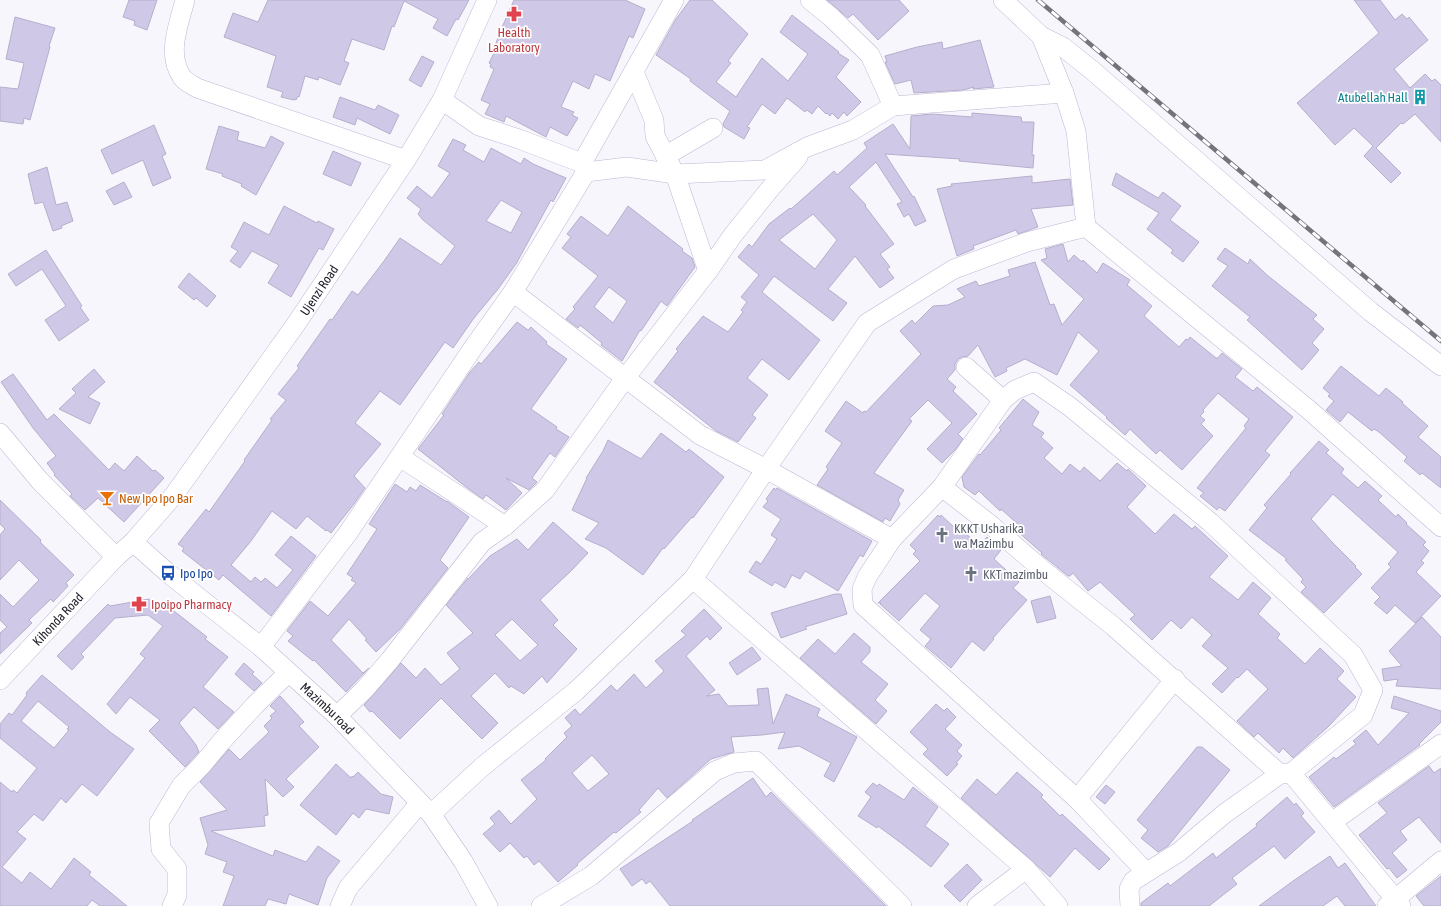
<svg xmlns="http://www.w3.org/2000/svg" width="1441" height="906" font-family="'Asap Condensed',sans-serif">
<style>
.building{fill:#d0c8e7;stroke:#b6aecc;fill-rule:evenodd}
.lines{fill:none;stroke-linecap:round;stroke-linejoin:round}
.minor-casing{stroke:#beb6d4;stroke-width:20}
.minor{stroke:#fff;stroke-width:19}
.rail-casing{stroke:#76737d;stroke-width:4.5}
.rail{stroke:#fff;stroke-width:3;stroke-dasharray:9;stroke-linecap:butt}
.labels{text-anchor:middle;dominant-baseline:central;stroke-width:3.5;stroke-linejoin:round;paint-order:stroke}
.health-label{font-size:13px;fill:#be3a42;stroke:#fff}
.culture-label{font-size:13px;fill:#0d838f;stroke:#fff;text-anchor:end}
.street-label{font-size:13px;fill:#24212c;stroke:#fff}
.food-label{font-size:13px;fill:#c56008;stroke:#fff;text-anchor:start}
.worship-label{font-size:13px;fill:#5b616d;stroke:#fff;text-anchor:start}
.transit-label{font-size:13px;fill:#164399;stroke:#fff;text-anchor:start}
</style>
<rect width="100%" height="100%" fill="#f8f6fd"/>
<g class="building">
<polygon points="129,0 157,0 147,30 134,25 135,21 123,17"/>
<polygon points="268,0 469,0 458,20 456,19 447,36 433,28 438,19 404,1 394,27 392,26 384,50 352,39 344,61 349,63 340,85 319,77 318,80 305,76 299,97 298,96 296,100 294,99 294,100 281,97 283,92 267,87 276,56 224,37 233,13 258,22"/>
<polygon points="514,0 625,0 645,9 633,38 629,36 610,81 595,74 589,89 573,81 561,107 574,112 572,115 578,118 567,136 550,127 546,137 506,116 504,122 485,114 490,104 481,100 494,69 490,67 491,64 489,63 496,49 494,48 503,25"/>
<polygon points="690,0 712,0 748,34 728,61 731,63 716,82 736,97 762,58 788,81 808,54 780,32 792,15 839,52 838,53 849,60 836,77 861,102 847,116 844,112 838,119 832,113 830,116 827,113 826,114 818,106 812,114 807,110 805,112 787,98 775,114 762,104 747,127 750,128 744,139 724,127 723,124 730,111 690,81 691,79 656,55 676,19"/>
<polygon points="827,0 899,0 909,11 878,40 853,14 848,18"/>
<polygon points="1354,0 1380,0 1395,20 1402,14 1407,19 1409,17 1428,40 1394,69 1410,88 1425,74 1432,81 1435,79 1441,85 1441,142 1415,114 1403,124 1401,123 1376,148 1401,173 1391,183 1364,156 1373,146 1354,128 1335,145 1297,103 1379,33"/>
<polygon points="15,17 55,28 49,46 50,47 30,120 24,118 23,124 0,121 0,87 18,89 24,63 6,59"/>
<polygon points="980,40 994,87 973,89 974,87 963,90 914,93 911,80 895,84 885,62 887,62 885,56 917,47 942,42 943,49"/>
<polygon points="422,56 434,62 421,87 409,80"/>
<polygon points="340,97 375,110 378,105 399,115 390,134 357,118 355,125 333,117"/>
<path d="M972 113 1021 117 1022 122H1034L1032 155H1034L1033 168 959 161 960 159 885 154 913 197 914 196 926 221 915 226 909 214 904 217 897 204 902 202 876 162 849 187 866 205 865 206 894 244 880 254 890 267 887 269 894 278 880 288 855 256 828 289 847 303 833 321 774 276 762 292 820 340 789 380 762 359 747 378 768 395 752 415 756 418 738 442 716 431 654 382 678 351 676 349 703 316 728 332 743 312 741 310 747 302 741 297 759 275 738 257 749 244 752 247 769 224 790 208 791 209 834 171 837 175 867 148 864 143 893 124 910 149 911 116 932 114 972 117ZM813 214 837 240 815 269 779 240Z"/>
<polygon points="154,125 166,154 162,156 171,178 153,186 143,160 112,174 101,150"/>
<polygon points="219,126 239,132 237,140 265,148 271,136 284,143 256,195 241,186 242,184 222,176 223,174 206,169"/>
<path d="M453 139 466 145 463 150 484 162 491 148 521 164 524 158 533 164 566 178 553 202 551 200 516 264 498 289 474 318 453 348 445 342 400 405 380 391 355 423 381 444 354 476 365 488 354 504 331 533 327 530 326 531 307 516 296 529 272 511 251 541 231 565 251 582 255 577 261 582 265 578 277 588 293 570 275 555 291 536 316 556 271 616 223 575 219 580 182 551 184 548 178 544 206 509 209 512 245 461 244 460 272 420 270 419 286 400 278 394 299 368 297 366 330 319 332 320 352 291 358 295 384 261 400 238 441 265 455 246 423 220 418 214 421 209 407 198 417 186 432 198 450 173 438 166ZM501 200 522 212 511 233 486 221Z"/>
<polygon points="333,151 361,163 351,186 323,174"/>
<polygon points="47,167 56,205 67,202 73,221 61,226 62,228 53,231 43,202 35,204 28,174"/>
<polygon points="1116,173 1158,198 1163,192 1181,206 1170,220 1199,242 1183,262 1171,253 1173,250 1147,229 1159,213 1112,185"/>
<polygon points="1032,176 1032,183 1070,179 1073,205 1031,209 1038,227 1018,234 1016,230 973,246 974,249 957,256 937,189 952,186 951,184"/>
<polygon points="124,182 132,197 114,205 106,191"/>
<polygon points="284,206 317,223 318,221 334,229 323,250 319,248 291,297 268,283 279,265 252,251 240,268 230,261 238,251 231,247 244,222 269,235"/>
<path d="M628 206 683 249 682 251 692 258 695 267 667 306 661 301 641 331 640 330 622 361 601 345 602 343 580 325 578 328 566 319 575 309 573 307 598 276 562 248 571 237 567 234 581 216 608 236ZM609 287 627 301 613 323 594 307Z"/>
<polygon points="1063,244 1068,262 1074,255 1082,262 1083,260 1097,273 1103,263 1130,280 1127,285 1152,306 1144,316 1179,347 1186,339 1188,340 1190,337 1216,358 1218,358 1222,353 1242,369 1235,377 1253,391 1257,387 1293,417 1265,451 1270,455 1225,511 1219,507 1217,510 1200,496 1204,493 1197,488 1246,428 1244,426 1249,419 1218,393 1203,410 1204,412 1200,416 1205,420 1201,424 1213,436 1182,470 1160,450 1156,454 1130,429 1125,435 1106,418 1107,417 1070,385 1099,351 1078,332 1057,375 1025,359 1006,368 1007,371 995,377 978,345 968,356 962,357 958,359 955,364 955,370 947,379 956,387 953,391 977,414 958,434 963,439 955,450 942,463 927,449 952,423 928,400 909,419 912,421 874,473 904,490 898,500 900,504 890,521 885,518 883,522 817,485 828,469 826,467 842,443 825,431 846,401 863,413 864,411 866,412 921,354 900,331 912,320 915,324 933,306 948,305 965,297 957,289 976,281 979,286 1010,276 1008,270 1035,262 1050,305 1054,304 1062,325 1084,299 1041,260 1047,258 1045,249"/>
<polygon points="1225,248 1248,264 1250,259 1267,275 1317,315 1313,319 1324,329 1312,343 1319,350 1302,370 1247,320 1250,317 1212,286 1228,266 1217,259"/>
<polygon points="46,250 82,306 80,307 89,320 59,341 45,320 66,306 42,269 16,286 8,274"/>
<polygon points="189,273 216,296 207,307 196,298 194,300 178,287"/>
<polygon points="517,322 528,330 531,327 547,342 546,344 567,359 531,409 557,427 556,429 569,437 555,457 550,453 532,478 537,482 529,490 506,478 522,493 506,510 486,495 483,499 466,487 418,449 444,415 442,414 470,372 479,362 481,364"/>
<polygon points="1341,366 1379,396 1386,388 1403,402 1402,403 1428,426 1418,437 1441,457 1441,488 1422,473 1420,475 1404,461 1407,457 1379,432 1374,429 1372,431 1348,412 1340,422 1326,410 1334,401 1328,396 1330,394 1323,388"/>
<polygon points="94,369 105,382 88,397 100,403 90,424 59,409 76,393 72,389"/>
<polygon points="13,374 47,420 54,414 109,470 115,463 124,471 137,456 153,471 155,470 164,478 124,522 98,498 85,510 70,496 72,494 54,475 55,474 47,463 56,456 33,428 1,382"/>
<polygon points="1023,399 1039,412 1032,425 1044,433 1041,437 1053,448 1044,458 1062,474 1070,464 1080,472 1084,467 1100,481 1117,463 1127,471 1128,469 1146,486 1127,507 1155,534 1174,514 1192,529 1195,526 1228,556 1209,577 1238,600 1253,582 1271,598 1258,614 1280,634 1277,638 1305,664 1320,648 1344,671 1337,679 1356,697 1328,727 1293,758 1283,748 1279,753 1258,733 1254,737 1237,721 1268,689 1247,669 1238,678 1237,677 1222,693 1212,684 1228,668 1202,646 1212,635 1192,617 1181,629 1171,620 1152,640 1130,619 1135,615 1100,582 1088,591 1073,573 1070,576 1068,576 1041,554 1042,553 1016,530 1020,526 1001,509 1000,511 979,491 975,495 964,487 962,477 979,454 980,455 1001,430 999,428"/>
<polygon points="661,433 686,452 689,449 724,477 693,518 692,517 664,549 663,548 643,575 606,548 585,539 599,523 572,510 587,478 586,478 603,451 608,440 641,459"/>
<polygon points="1319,441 1329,450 1326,453 1344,469 1341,473 1358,488 1365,481 1382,496 1378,500 1396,517 1398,514 1407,523 1406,524 1426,542 1423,545 1429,551 1421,561 1424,563 1416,572 1441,596 1415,623 1395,605 1387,614 1374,603 1380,597 1371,588 1391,567 1388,564 1398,552 1333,494 1311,519 1332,542 1356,566 1355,567 1362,574 1324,613 1301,592 1306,587 1301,582 1303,579 1285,560 1287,559 1249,530 1267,508 1264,505 1291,474 1290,473"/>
<polygon points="395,484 407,492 410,487 416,491 420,485 447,502 447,501 469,517 440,560 448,568 400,629 376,652 365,640 367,639 349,619 331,640 363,673 369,668 346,692 314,660 313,661 288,641 293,636 287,631 310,601 328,616 356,583 351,580 353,578 347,574 377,529 369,524"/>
<polygon points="774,488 776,490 777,488 872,541 863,557 860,555 838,591 805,571 800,579 792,575 785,588 775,582 772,586 749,572 756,561 761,564 777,539 771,535 781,519 763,507 768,501 766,499"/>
<polygon points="0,500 41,540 40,542 74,575 66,583 68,586 53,602 51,599 29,620 32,623 0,654 0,633 7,627 0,620 0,594 13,607 39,580 19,560 0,580 0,535 5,529 0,524"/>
<polygon points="938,515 940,517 941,515 956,529 958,527 979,545 987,537 1001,550 994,559 1019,582 1013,588 1027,600 993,638 994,639 984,651 972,641 951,668 925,646 931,639 920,630 940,606 925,593 899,621 880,604 881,603 878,603 920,561 913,554 916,551 910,545"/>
<path d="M553 522 588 553 571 571 540 600 558 620 553 625 577 649 547 683 542 676 524 694 511 686 509 688 495 673 471 696 498 723 482 739 441 698 400 739 372 711 370 712 364 705 401 663 416 678 425 668 441 685 460 669 447 653 473 633 446 605 468 578V579L490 556 517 539 528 550ZM512 619 538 645 520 661 495 635Z"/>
<polygon points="835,594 841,594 847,614 805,627 807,629 781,638 771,613"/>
<polygon points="1050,596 1056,618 1037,623 1031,601"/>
<polygon points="149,599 162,608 165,604 207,637 205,639 228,657 203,687 234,712 218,729 194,707 179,723 196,745 199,752 185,767 149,731 160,720 130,697 116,714 107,704 145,658 140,654 163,626 148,615 115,618 81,654 84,657 72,670 57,656 108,604 110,606"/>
<path d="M704 609 722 628 710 640 707 636 686 656 715 690 707 696 719 694 728 706 759 705 757 689 768 688 773 724 786 694 820 709 817 716 857 737 834 782 824 776 831 763 799 746 778 749 785 732 762 735 731 737 734 752 711 759 667 798 658 788 639 810 641 812 616 833 614 832 577 864 578 865 558 882 539 861 534 865 527 856 524 858 510 843 500 852 483 834 495 824 490 818 499 810 511 824 537 799 521 780 546 760 545 759 567 737 564 733 572 726 565 718 575 709 580 715 611 685 617 691 634 674 646 688 664 671 655 661 686 635 681 631ZM592 755 609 774 588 791 572 773Z"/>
<polygon points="1422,617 1441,637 1441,689 1396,686 1398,679 1384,681 1382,669 1402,666 1389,651"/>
<polygon points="854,633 870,647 870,652 861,662 888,684 875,700 887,711 876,724 800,658 818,639 835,654"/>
<polygon points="752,647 761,659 737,675 729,663"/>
<polygon points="244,663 254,672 252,674 262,683 254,691 235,674"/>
<path d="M42 675 110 732 134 749 97 796 82 784 66 803 61 798 43 821 34 814 17 832 26 839 2 867 22 883 30 872 51 889 74 858 91 872 89 875 127 906H100L92 900 87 906H0V782L12 792 13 790 17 793 37 768 0 738V724L9 713 12 715 27 695 26 693ZM38 701 69 727 67 729 69 730 54 748 21 721Z"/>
<polygon points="280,696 304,722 299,726 319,747 286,779 294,787 283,797 265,779 268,815 264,816 265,826 211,831 273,856 275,850 306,862 318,846 340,861 327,878 318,905 289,894 286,904 268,899 265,906 223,906 234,876 223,872 227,862 205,854 208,845 200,818 227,810 200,782 229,749 240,760 269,732 264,726 272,718 270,716 276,711 270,706"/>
<polygon points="1394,696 1441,711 1441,722 1419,744 1420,745 1334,807 1309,777 1334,757 1336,759 1356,744 1353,741 1366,730 1378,745 1409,713 1391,708"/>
<polygon points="936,704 944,711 947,708 956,717 945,729 962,745 957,751 962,756 956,763 958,764 947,776 923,754 928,749 910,732"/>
<polygon points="1197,747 1202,747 1230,770 1168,846 1158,852 1141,838 1148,830 1137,820"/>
<polygon points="336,764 351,778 352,776 353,777 358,772 381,794 393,797 389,814 366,809 359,818 353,813 336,835 300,805"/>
<polygon points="1429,766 1434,773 1441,768 1441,843 1419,817 1400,831 1407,840 1392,853 1407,870 1397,878 1389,868 1387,869 1359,835 1387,813 1378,803"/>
<polygon points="1017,772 1043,795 1041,797 1060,816 1062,814 1110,859 1099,870 1075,848 1050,877 961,798 977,779 996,795"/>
<polygon points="753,778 766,797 771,792 886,906 670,906 650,881 646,884 642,879 632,886 620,869 693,821 692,820"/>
<polygon points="873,783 877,786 879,784 904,800 913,787 938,807 925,826 949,844 931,867 901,843 878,826 877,828 858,816 871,797 865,792"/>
<polygon points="1106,785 1115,792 1105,804 1096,797"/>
<polygon points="1287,797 1294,805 1296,803 1304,813 1301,816 1315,832 1285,859 1274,846 1232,878 1237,884 1209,906 1141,906 1141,903 1168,883 1170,886 1213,853 1216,858 1257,826 1256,824"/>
<polygon points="1330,856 1338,868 1345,863 1376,906 1345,906 1337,896 1323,906 1259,906 1293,881"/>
<polygon points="967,864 982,880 960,902 944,886"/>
<polygon points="1441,876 1441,906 1424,906 1416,896"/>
</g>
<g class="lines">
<g class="minor-casing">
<g id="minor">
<path d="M185 0C179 24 166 54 182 77 185 82 193 85 197 88L406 160"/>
<polyline points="810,0 831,17 870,55 893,106"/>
<polyline points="1003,0 1041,36 1064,93 1076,131 1086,227"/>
<polyline points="1041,36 1063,47 1093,71 1371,312 1441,366"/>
<polyline points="634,72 654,120 655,136 675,174 708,271"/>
<polyline points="442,100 479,126 519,139 582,163"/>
<polyline points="665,156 713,128"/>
<polyline points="586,172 582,163 674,0"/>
<polyline points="966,367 1003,400"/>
<polyline points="0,433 40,481 116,557"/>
<polyline points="400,457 505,526"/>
<polyline points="942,487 992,526 1045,572 1113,626 1280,774 1291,773 1401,906"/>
<polyline points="892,539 766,469 700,435 513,292 586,172 627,167 675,174 765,170 807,147 853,130 893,106 1064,93"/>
<path id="s1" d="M133 542 168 573 261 647 337 716 431 814 463 861 488 906"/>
<polyline points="693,579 1026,869 1058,906"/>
<polyline points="261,647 348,533 473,348 513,292"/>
<path id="s2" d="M0 680 116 557 133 542 174 495 296 324 406 160 442 100 487 0"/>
<polyline points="337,716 364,690 390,660 482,542 505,526 545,490 626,377 708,271 733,235 769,190 798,157"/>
<polyline points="1077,799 1175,679"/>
<polyline points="431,814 482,767 576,691 693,579 766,469 867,323 954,269 1027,242 1086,227 1308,409 1441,527"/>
<polyline points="1332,822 1441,744"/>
<polyline points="1146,872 1077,799 863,605 862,589 867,577 892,539 942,487 1003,400 1015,390 1034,382 1069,406 1210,522 1353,655 1373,690 1363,715 1291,773"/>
<polyline points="172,906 177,895 177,869 161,849 159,823 181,786 202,765 221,742 255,705 288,673"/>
<polyline points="340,906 348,888 420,803"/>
<polyline points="541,906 591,876 715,771 734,763 756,761 902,906"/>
<polyline points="977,906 1026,869"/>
<polyline points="1130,906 1129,889 1133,881 1179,852 1224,814 1280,774"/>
<polyline points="1387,906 1441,861"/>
</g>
</g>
<use href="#minor" class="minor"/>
<g class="rail-casing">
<polyline id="rail" points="1038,0 1441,341"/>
</g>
<use href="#rail" class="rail"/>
</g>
<defs>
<g id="pharmacy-bare" transform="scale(1.2)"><path d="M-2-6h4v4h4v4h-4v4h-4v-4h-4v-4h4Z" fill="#e0444e" stroke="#fff" stroke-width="2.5" paint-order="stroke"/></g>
<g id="building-bare" transform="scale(1.2)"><path d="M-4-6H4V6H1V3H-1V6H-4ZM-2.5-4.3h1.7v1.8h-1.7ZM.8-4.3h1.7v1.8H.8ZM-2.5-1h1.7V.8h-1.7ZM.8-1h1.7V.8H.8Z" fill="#0f9aa8" stroke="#fff" stroke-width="2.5" paint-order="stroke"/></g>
<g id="bar-bare" transform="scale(1.2)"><path d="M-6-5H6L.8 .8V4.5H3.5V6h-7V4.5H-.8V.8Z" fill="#e8710a" stroke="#fff" stroke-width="2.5" paint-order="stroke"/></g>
<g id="church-bare" transform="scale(1.2)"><path d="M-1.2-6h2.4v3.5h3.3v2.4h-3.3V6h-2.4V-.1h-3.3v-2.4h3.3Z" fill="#6b7280" stroke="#fff" stroke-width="2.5" paint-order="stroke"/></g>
<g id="bus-bare" transform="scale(1.2)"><path d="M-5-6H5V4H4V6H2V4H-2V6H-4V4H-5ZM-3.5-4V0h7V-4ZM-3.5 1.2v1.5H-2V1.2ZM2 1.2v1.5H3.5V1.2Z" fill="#1a4fb4" stroke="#fff" stroke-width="2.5" paint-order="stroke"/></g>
</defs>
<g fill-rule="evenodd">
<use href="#pharmacy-bare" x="514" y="14"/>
<use href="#building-bare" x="1420" y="97"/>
<use href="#bar-bare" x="107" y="498"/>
<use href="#church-bare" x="942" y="535"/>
<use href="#bus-bare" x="168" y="573"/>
<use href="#church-bare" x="971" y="574"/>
<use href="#pharmacy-bare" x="139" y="604"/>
</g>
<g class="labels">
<g class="health-label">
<text x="514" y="32">Health<tspan x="514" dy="15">Laboratory</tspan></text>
<text x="151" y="604" text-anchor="start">Ipoipo Pharmacy</text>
</g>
<g class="culture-label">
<text x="1408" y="97">Atubellah Hall</text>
</g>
<g class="street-label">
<text stroke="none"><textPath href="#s2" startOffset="505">Ujenzi Road</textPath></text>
<text stroke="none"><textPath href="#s2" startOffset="84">Kihonda Road</textPath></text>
<text stroke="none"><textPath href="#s1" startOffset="256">Mazimbu road</textPath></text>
</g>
<g class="food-label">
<text x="119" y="498">New Ipo Ipo Bar</text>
</g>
<g class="worship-label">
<text x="954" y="528">KKKT Usharika<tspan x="954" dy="15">wa Mazimbu</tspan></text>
<text x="983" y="574">KKT mazimbu</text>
</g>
<g class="transit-label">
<text x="180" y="573">Ipo Ipo</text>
</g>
</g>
</svg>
